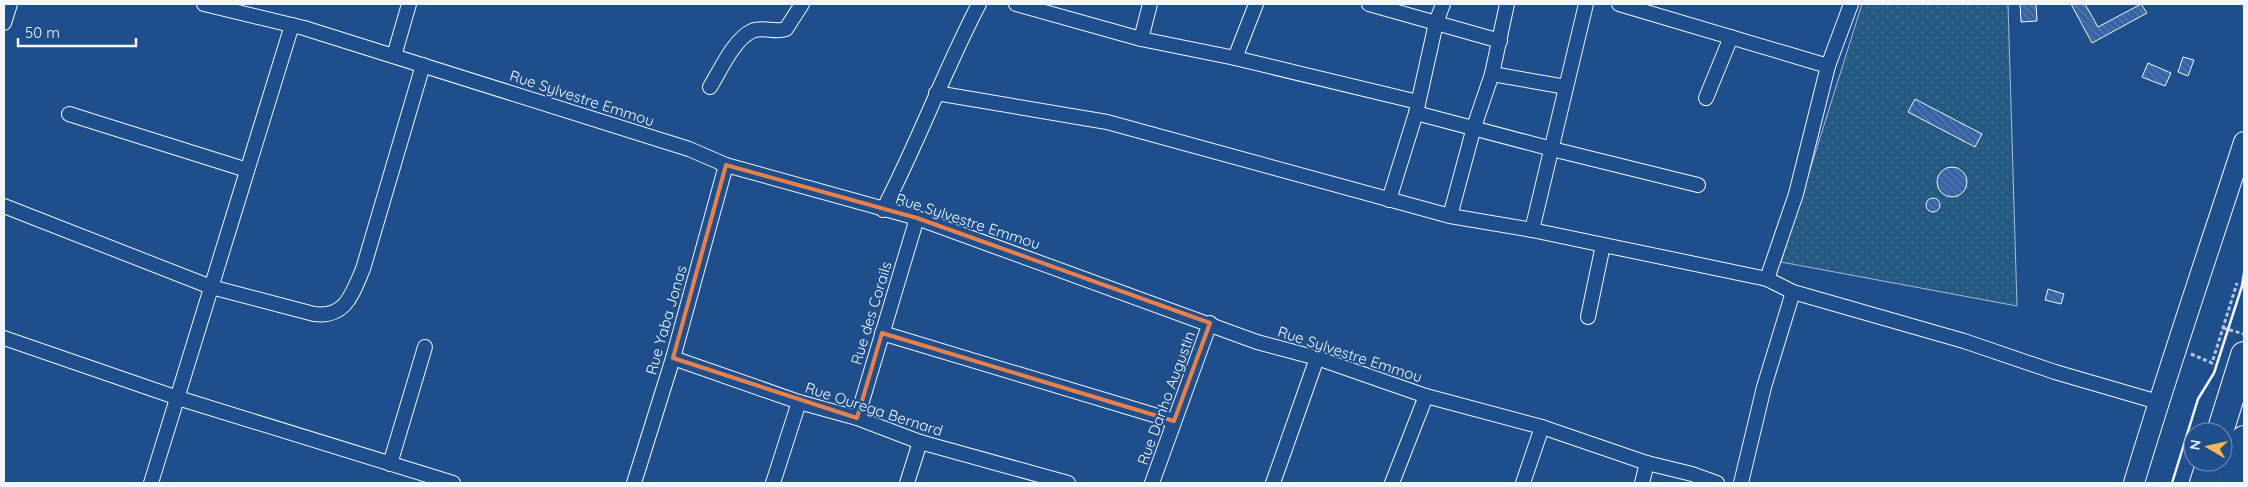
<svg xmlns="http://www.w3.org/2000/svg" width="2248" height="487" font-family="Quicksand,sans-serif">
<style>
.park{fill:url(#park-dots);stroke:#a8bbd7}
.building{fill:url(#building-back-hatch);stroke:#f2f6ff}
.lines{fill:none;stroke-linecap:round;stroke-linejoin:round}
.street-casing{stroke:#f2f6ff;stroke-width:16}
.secondary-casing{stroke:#f2f6ff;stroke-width:22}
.highway-casing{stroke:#f2f6ff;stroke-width:28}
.path{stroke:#b3c4dc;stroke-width:3;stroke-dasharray:4 2.5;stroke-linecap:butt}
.street{stroke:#1f4e8c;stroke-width:14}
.secondary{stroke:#1f4e8c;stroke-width:20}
.highway{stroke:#1f4e8c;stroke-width:26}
.wall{stroke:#f2f6ff;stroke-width:2.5}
.marked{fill:none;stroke:#ea8049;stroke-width:4;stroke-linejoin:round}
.labels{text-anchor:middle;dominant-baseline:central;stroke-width:4;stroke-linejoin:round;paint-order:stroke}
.street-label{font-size:15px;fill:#f2f6ff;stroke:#1f4e8c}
</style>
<defs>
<pattern id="park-dots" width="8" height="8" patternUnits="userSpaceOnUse" patternTransform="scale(1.25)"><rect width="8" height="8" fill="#245a82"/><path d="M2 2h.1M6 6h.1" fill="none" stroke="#447295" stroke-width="1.8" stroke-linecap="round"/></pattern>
<pattern id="building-back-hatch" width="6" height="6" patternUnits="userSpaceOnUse" patternTransform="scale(1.25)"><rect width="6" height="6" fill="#3563a3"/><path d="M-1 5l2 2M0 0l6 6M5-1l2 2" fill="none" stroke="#537ab1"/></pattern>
</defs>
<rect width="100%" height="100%" fill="#1f4e8c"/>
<polygon class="park" points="1862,4 2008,4 2017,306 1781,262"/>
<g class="building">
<polygon points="2020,4 2036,4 2037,21 2021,22"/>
<polygon points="2071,4 2085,4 2098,27 2141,4 2147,13 2092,43"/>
<polygon points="2183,57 2194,60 2188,76 2178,72"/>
<polygon points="2148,63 2171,73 2165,86 2142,77"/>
<polygon points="1915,99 1982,134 1975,147 1908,112"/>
<circle cx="1952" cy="182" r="15"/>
<circle cx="1933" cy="205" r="7"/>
<polygon points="2048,289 2064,294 2061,304 2045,300"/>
</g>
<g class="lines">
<g class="street-casing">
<g id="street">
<polyline points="204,4 304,28 689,149 726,165 917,218 1257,342 1317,358 1426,396 1542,427 1647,463 1692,474 1717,483"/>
<polyline points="1016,4 1141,39 1235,58 1418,102"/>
<polyline points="1369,4 1500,41"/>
<polyline points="1619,4 1828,66"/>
<polyline points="4,23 10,4"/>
<polyline points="1141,39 1150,4"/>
<polyline points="394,56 409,4"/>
<polyline points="1235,58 1256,4"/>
<polyline points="1492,74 1566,87"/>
<path d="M710 87C720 71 734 39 752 31 763 26 775 33 786 29L802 4"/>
<polyline points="936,93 1107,122 1450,216 1532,230 1767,279 1796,194 1828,66 1851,4"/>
<polyline points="1706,98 1731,37"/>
<polyline points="1416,113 1552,149 1698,185"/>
<polyline points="69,114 247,170"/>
<polyline points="1389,200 1416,113 1436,23 1443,4"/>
<path d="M4 206 211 287 314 314C346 318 352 294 363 269L423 65"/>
<path d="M883 210C918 143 944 71 979 4"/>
<polyline points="1450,216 1474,127 1492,74 1507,4"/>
<polyline points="1532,230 1586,4"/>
<polyline points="1767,279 1793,292 1964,341 2055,372 2158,402"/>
<polyline points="1588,317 1603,245"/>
<polyline points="882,333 1174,421"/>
<polyline points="4,338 178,398 453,483"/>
<polyline points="673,358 799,402 857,418 920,442 1068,483"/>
<polyline points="857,418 917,218"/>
<polyline points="390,464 425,347"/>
<polyline points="151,483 292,25"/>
<polyline points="634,483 673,358 726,165"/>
<polyline points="773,483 799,402"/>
<polyline points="907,483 920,442"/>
<polyline points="1152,483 1210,323"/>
<polyline points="1273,483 1317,358"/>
<polyline points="1392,483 1426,396"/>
<polyline points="1523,483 1542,427"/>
<polyline points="1642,483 1647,463"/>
<polyline points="1741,483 1764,387 1793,292"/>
</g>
</g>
<g class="secondary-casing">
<path id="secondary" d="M2134 483C2168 369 2207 256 2244 142"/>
</g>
<g class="highway-casing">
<g id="highway">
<polyline points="2220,432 2244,355"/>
<polyline points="2203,483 2210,462"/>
<polyline points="2230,483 2244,439"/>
</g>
</g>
<g class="path">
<polyline points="2223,328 2244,334"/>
<polyline points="2191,354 2212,363 2237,283"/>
</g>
<use href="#street" class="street"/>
<use href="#secondary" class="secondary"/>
<use href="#highway" class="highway"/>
<polyline class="wall" points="2172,483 2198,399 2214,373 2242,286 2244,273"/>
</g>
<path class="marked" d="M726 165 917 218 1210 323 1174 421 882 333 857 418 673 358Z"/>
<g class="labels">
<g class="street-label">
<text transform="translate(582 98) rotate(18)">Rue Sylvestre Emmou</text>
<text transform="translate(968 221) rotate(18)">Rue Sylvestre Emmou</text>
<text transform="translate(871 313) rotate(-73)">Rue des Corails</text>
<text transform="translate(666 320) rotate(-74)">Rue Yaba Jonas</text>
<text transform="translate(1350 354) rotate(18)">Rue Sylvestre Emmou</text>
<text transform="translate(1166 398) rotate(-70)">Rue Danho Augustin</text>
<text transform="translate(874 409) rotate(18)">Rue Ourega Bernard</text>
</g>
</g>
<rect width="2248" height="487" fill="none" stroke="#f2f6ff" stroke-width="10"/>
<g transform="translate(2208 447) rotate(279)"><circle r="24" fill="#1f4e8c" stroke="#7391ba"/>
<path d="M0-4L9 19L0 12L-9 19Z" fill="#ffb74d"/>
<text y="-8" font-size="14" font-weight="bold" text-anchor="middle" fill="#f2f6ff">N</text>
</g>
<path d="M18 38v8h118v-8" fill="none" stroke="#f2f6ff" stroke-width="2.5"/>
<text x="25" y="38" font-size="15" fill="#f2f6ff" stroke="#1f4e8c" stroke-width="4" paint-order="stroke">50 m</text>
</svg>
